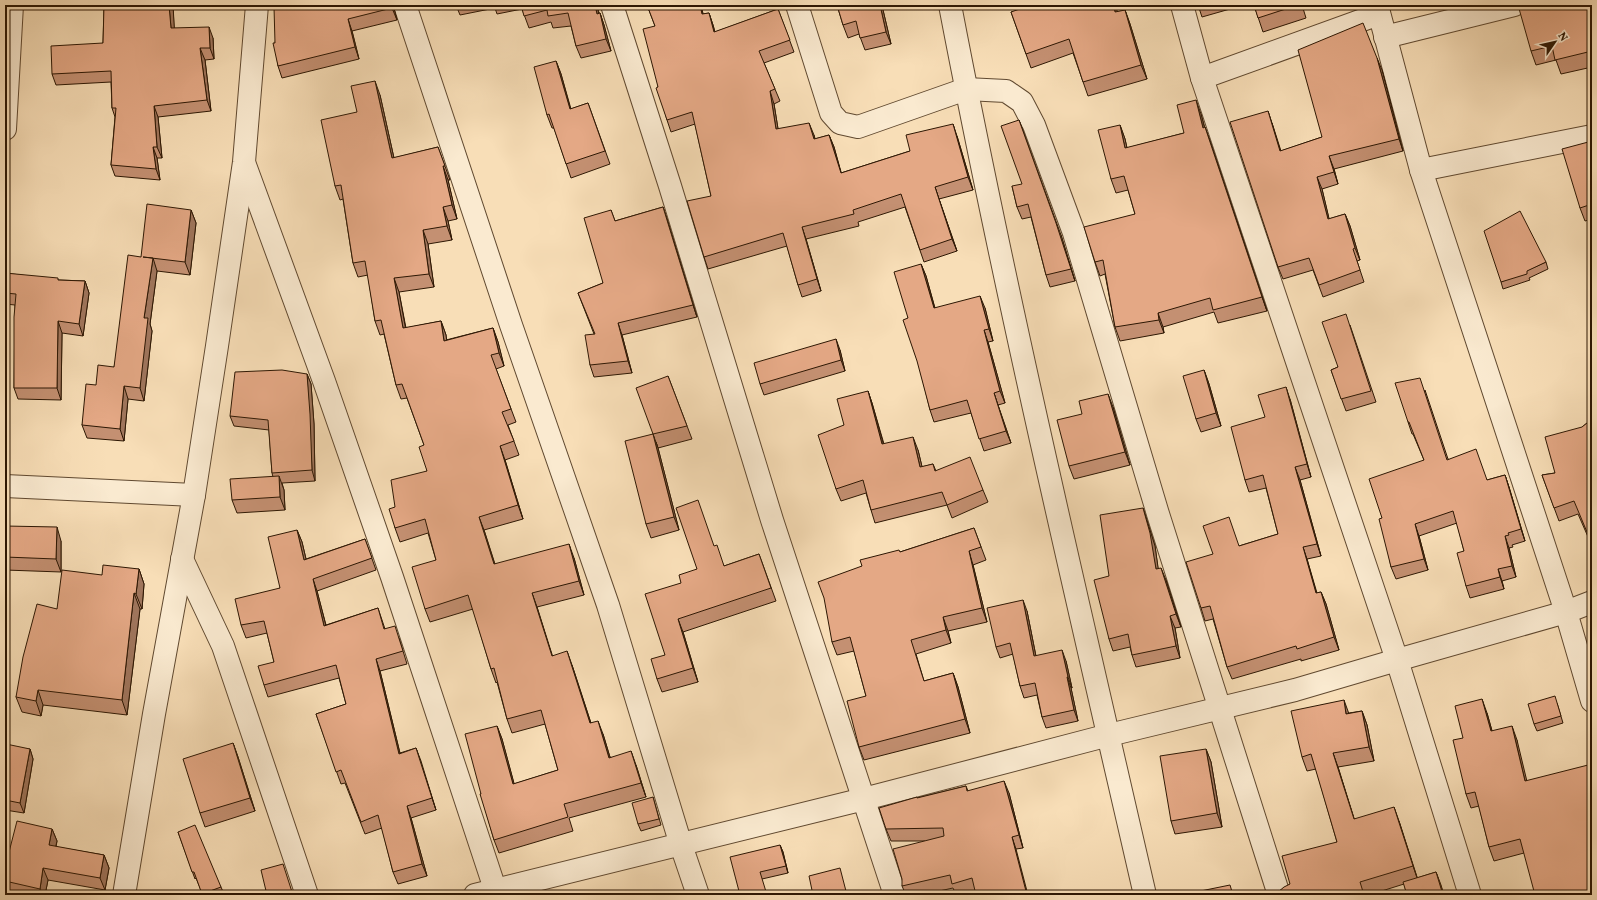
<svg xmlns="http://www.w3.org/2000/svg" width="1597" height="900" font-family="Vollkorn,serif">
<style>
.lines{fill:none;stroke-linecap:round;stroke-linejoin:round}
.minor-casing{stroke:#604930;stroke-width:24}
.minor{stroke:#faead0;stroke-width:22}
.wall{fill:#c49072;stroke:#2d1703}
.shaded-wall{fill:#a0765d;stroke:#2d1703}
.building{fill:#e4a885;stroke:#2d1703}
</style>
<rect width="100%" height="100%" fill="#f8deb7"/>
<filter id="stains"><feTurbulence type="fractalNoise" baseFrequency=".005" numOctaves="4"/><feColorMatrix values="0 0 0 0 .2 0 0 0 0 .09 0 0 0 0 .02 0 0 0 .5 -.17"/></filter>
<radialGradient id="worn" r=".72"><stop offset=".6" stop-color="#630" stop-opacity="0"/><stop offset="1" stop-color="#630" stop-opacity=".3"/></radialGradient>
<g class="lines">
<g class="minor-casing">
<g id="minor">
<polyline points="405,5 511,325 608,605 681,845 698,895"/>
<polyline points="612,5 670,186 772,520 895,895"/>
<polyline points="797,5 831,113 840,123 858,127 966,89 1006,91 1022,102 1034,125 1074,233 1158,514 1279,895"/>
<path d="M950 5C1007 303 1077 599 1145 895"/>
<polyline points="1182,5 1202,78 1397,660 1470,895"/>
<polyline points="1377,5 1421,170 1566,612 1592,701"/>
<polyline points="1385,37 1514,5"/>
<polyline points="1202,78 1379,14"/>
<polyline points="5,129 12,5"/>
<polyline points="245,165 324,381 392,577 497,895"/>
<polyline points="1421,170 1592,136"/>
<polyline points="5,486 194,495"/>
<polyline points="182,559 223,646 307,895"/>
<polyline points="124,895 154,714 194,495 217,346 244,162 257,5"/>
<polyline points="475,895 864,799 1109,735 1295,690 1397,660 1566,612 1592,602"/>
</g>
</g>
<use href="#minor" class="minor"/>
</g>
<g class="wall">
<polygon points="78,5 173,5 174,28 213,38 214,59 205,60 211,111 158,117 162,158 157,158 160,180 115,176 111,165 115,117 112,108 111,82 56,85 52,74 103,43 104,8 89,8 88,5"/>
<polygon points="281,5 393,5 397,20 352,31 359,59 282,78 278,66 275,43 281,7"/>
<polygon points="456,5 597,5 599,13 600,13 604,25 611,51 581,58 576,46 571,26 553,28 551,22 529,28 522,9 497,14 495,8 460,15"/>
<polygon points="647,5 701,5 703,14 709,13 713,25 715,32 778,9 794,52 764,63 780,101 774,104 778,129 814,135 815,139 829,135 834,147 841,173 957,136 973,190 939,199 957,251 924,262 905,207 858,222 859,226 806,239 821,291 802,297 798,285 787,246 708,269 704,257 711,196 695,124 671,132 667,120 658,87 655,26"/>
<polygon points="837,5 882,5 883,10 891,44 865,50 859,34 848,38 843,25"/>
<polygon points="1198,5 1244,5 1202,17"/>
<polygon points="1254,5 1302,5 1306,18 1263,32"/>
<polygon points="1444,5 1462,5 1445,9"/>
<polygon points="1592,5 1592,67 1561,74 1556,60 1536,65 1531,51"/>
<polygon points="1125,10 1130,24 1147,79 1088,96 1073,53 1031,68 1011,12 1117,12"/>
<polygon points="556,61 561,74 571,109 588,103 610,164 571,178 554,128 552,128 547,115"/>
<polygon points="1382,70 1403,151 1334,169 1338,184 1322,189 1329,219 1345,214 1350,226 1360,260 1357,261 1364,282 1323,297 1313,270 1283,279 1278,267 1272,123 1281,151 1322,137"/>
<polygon points="380,95 394,158 438,147 450,180 448,180 457,219 448,221 452,240 428,244 434,287 399,292 406,328 441,321 446,335 446,340 493,328 498,342 504,366 496,369 516,422 508,425 519,455 505,460 523,519 484,530 495,564 574,558 584,595 537,607 552,656 572,665 591,723 603,734 610,757 636,765 646,797 569,818 573,831 499,853 494,840 481,794 497,726 502,739 514,784 558,770 545,724 512,733 507,719 497,682 496,683 491,669 473,609 430,622 425,609 436,560 428,533 400,542 395,528 395,507 427,471 424,445 407,398 401,399 396,385 384,334 380,335 375,321 368,275 358,277 353,263 343,199 340,200 335,186 357,112"/>
<polygon points="1201,114 1205,128 1210,141 1267,311 1218,323 1214,312 1163,327 1164,333 1120,341 1115,327 1105,274 1100,276 1095,262 1135,214 1128,190 1116,193 1111,179 1120,125 1125,139 1127,148 1184,133"/>
<polygon points="1592,141 1592,219 1585,221 1580,208"/>
<polygon points="1012,186 1061,235 1075,281 1050,287 1046,275 1031,217 1022,219 1017,207"/>
<polygon points="663,207 667,219 697,317 622,335 632,373 594,377 590,365 594,334 578,293 603,283 611,210 615,221"/>
<polygon points="191,210 196,223 190,275 157,271 150,324 152,331 144,401 128,399 124,441 87,438 82,425 96,385 114,367 141,257"/>
<polygon points="1546,262 1548,269 1529,278 1530,280 1503,289 1501,282"/>
<polygon points="921,264 926,276 935,308 985,308 993,341 988,342 1005,403 998,405 1011,443 984,451 971,413 934,422 930,410 908,318"/>
<polygon points="5,273 59,280 85,281 89,293 83,336 62,333 61,400 18,399 14,388 15,305 5,304"/>
<polygon points="1350,325 1376,402 1346,411 1331,370 1338,367"/>
<polygon points="840,350 845,371 764,395 760,384"/>
<polygon points="1204,370 1209,384 1221,426 1201,432 1196,419"/>
<polygon points="307,374 311,384 314,424 315,481 282,483 284,490 285,510 237,513 232,500 273,477 272,473 269,430 234,426 230,416"/>
<polygon points="668,376 692,439 658,448 656,442 658,448 679,530 651,538 646,524 653,434"/>
<polygon points="1425,390 1448,459 1487,480 1505,475 1509,487 1525,541 1512,545 1513,547 1509,548 1516,577 1502,581 1504,589 1470,598 1466,586 1464,551 1457,523 1419,536 1428,570 1396,579 1391,567 1382,518 1424,460 1413,434 1412,434 1408,422"/>
<polygon points="868,391 872,403 884,444 918,450 922,467 933,464 936,471 983,490 988,502 952,518 947,505 875,523 871,510 866,493 841,501 836,489 844,425"/>
<polygon points="1290,399 1311,477 1300,480 1321,556 1307,559 1317,593 1321,592 1326,604 1339,650 1301,661 1301,659 1232,679 1227,667 1213,619 1205,621 1201,608 1239,546 1278,534 1266,488 1249,492 1245,480 1265,417"/>
<polygon points="1113,407 1130,465 1074,479 1069,466"/>
<polygon points="1592,419 1592,546 1578,514 1559,521 1542,475 1555,473 1582,427"/>
<polygon points="1143,508 1155,546 1158,569 1166,580 1181,627 1175,628 1180,658 1136,667 1132,655 1130,647 1113,651 1109,639 1109,576"/>
<polygon points="5,526 61,541 61,572 5,570"/>
<polygon points="974,528 986,560 973,565 987,622 948,631 951,643 916,654 924,681 953,673 958,687 970,733 864,760 859,747 866,696 854,651 837,655 832,642 862,566 900,552"/>
<polygon points="297,530 302,542 306,559 365,539 376,570 317,591 326,625 378,608 385,629 399,638 407,664 380,671 400,753 416,748 436,810 411,818 427,876 398,884 393,872 382,828 365,834 345,783 341,784 316,714 346,704 339,678 268,697 264,685 274,662 267,633 246,638 241,625 280,588"/>
<polygon points="714,546 724,566 759,554 776,601 683,632 698,682 662,692 657,679 665,655 681,583 697,569"/>
<polygon points="139,569 144,584 142,609 140,609 127,715 43,705 41,716 22,712 16,697 57,609 102,575"/>
<polygon points="1027,611 1036,656 1066,661 1072,688 1071,688 1078,721 1046,728 1042,717 1037,695 1024,698 1020,686 1013,654 1000,658 996,647"/>
<polygon points="1557,703 1563,723 1537,731 1534,724"/>
<polygon points="1362,711 1367,725 1374,761 1338,767 1354,819 1399,821 1417,878 1436,872 1444,895 1407,895 1404,884 1369,895 1263,895 1278,892 1290,884 1337,842 1316,769 1307,771 1302,757 1349,713"/>
<polygon points="1487,713 1492,731 1517,740 1524,853 1494,861 1489,847 1479,806 1471,808 1466,794 1463,738"/>
<polygon points="233,743 238,757 255,811 205,827 200,813"/>
<polygon points="5,748 30,749 33,759 24,813 5,810"/>
<polygon points="1206,749 1211,762 1222,827 1175,834 1171,821"/>
<polygon points="966,786 968,791 1009,793 1023,848 1016,849 975,891 961,895 956,895 953,888 921,895 906,895 902,886 925,841 891,841 886,829 917,798"/>
<polygon points="653,797 661,825 641,831 638,824"/>
<polygon points="52,829 57,841 56,847 104,855 109,868 105,890 48,880 45,895 17,895 5,892 5,855 8,856"/>
<polygon points="178,832 221,887 224,894 220,895 203,895 196,878 195,879"/>
<polygon points="780,845 783,852 788,873 762,879 740,895"/>
</g>
<g class="shaded-wall">
<polygon points="169,5 173,5 175,40 171,28"/>
<polygon points="392,5 393,5 397,20 392,8"/>
<polygon points="595,5 597,5 601,26 597,14"/>
<polygon points="700,5 701,5 706,27 702,14"/>
<polygon points="880,5 882,5 883,10 891,44 886,32"/>
<polygon points="1114,5 1116,5 1120,26 1115,12"/>
<polygon points="1125,10 1130,24 1147,79 1141,65"/>
<polygon points="600,13 604,25 611,51 606,39"/>
<polygon points="709,13 713,25 718,44 714,32"/>
<polygon points="348,19 352,31 359,59 355,47"/>
<polygon points="209,27 213,38 214,59 210,48"/>
<polygon points="200,48 205,60 211,111 207,100"/>
<polygon points="1377,58 1382,70 1403,151 1399,139"/>
<polygon points="556,61 561,74 574,122 570,109"/>
<polygon points="375,81 380,95 397,172 392,158"/>
<polygon points="770,91 774,104 780,141 776,129"/>
<polygon points="1196,100 1201,114 1208,142 1203,128"/>
<polygon points="154,106 158,117 162,158 157,147"/>
<polygon points="1268,111 1272,123 1284,163 1280,151"/>
<polygon points="1019,120 1061,235 1075,281 1071,269"/>
<polygon points="809,123 814,135 818,151 814,139"/>
<polygon points="953,124 957,136 973,190 968,177"/>
<polygon points="1120,125 1125,139 1130,162 1125,148"/>
<polygon points="1205,127 1210,141 1267,311 1262,297"/>
<polygon points="829,135 834,147 845,186 841,173"/>
<polygon points="153,147 157,158 160,180 156,169"/>
<polygon points="1329,156 1334,169 1338,184 1334,172"/>
<polygon points="443,166 448,180 457,219 452,205"/>
<polygon points="1317,177 1322,189 1332,231 1328,219"/>
<polygon points="935,187 939,199 957,251 952,239"/>
<polygon points="443,207 448,221 452,240 447,226"/>
<polygon points="663,207 667,219 697,317 693,305"/>
<polygon points="191,210 196,223 190,275 185,262"/>
<polygon points="1345,214 1350,226 1360,260 1355,248"/>
<polygon points="802,227 806,239 821,291 817,279"/>
<polygon points="423,230 428,244 434,287 429,274"/>
<polygon points="153,258 157,271 150,324 152,331 144,401 140,388 144,318"/>
<polygon points="921,264 926,276 938,320 934,308"/>
<polygon points="394,278 399,292 408,342 403,328"/>
<polygon points="85,281 89,293 83,336 79,324"/>
<polygon points="980,296 985,308 993,341 989,329"/>
<polygon points="1158,313 1163,327 1164,333 1159,320"/>
<polygon points="58,321 62,333 61,400 57,388"/>
<polygon points="441,321 446,335 449,355 444,341"/>
<polygon points="618,323 622,335 632,373 628,361"/>
<polygon points="493,328 498,342 504,366 499,353"/>
<polygon points="984,330 988,342 1005,403 1000,391"/>
<polygon points="836,339 840,350 845,371 841,360"/>
<polygon points="1204,370 1209,384 1221,426 1216,413"/>
<polygon points="307,374 311,384 314,424 315,481 312,470"/>
<polygon points="124,386 128,399 124,441 120,429"/>
<polygon points="1286,387 1290,399 1311,477 1307,464"/>
<polygon points="868,391 872,403 887,457 882,444"/>
<polygon points="994,393 998,405 1011,443 1006,431"/>
<polygon points="1108,394 1113,407 1130,465 1125,452"/>
<polygon points="653,434 658,448 679,530 674,517"/>
<polygon points="913,437 918,450 925,479 920,467"/>
<polygon points="500,446 505,460 523,519 518,505"/>
<polygon points="1295,467 1300,480 1321,556 1317,544"/>
<polygon points="1505,475 1509,487 1525,541 1521,529"/>
<polygon points="279,476 284,490 285,510 280,497"/>
<polygon points="1143,508 1155,546 1160,581 1156,569"/>
<polygon points="479,517 484,530 499,578 494,564"/>
<polygon points="1415,524 1419,536 1428,570 1424,559"/>
<polygon points="57,527 61,541 61,572 56,559"/>
<polygon points="297,530 302,542 309,572 304,560"/>
<polygon points="1505,536 1509,548 1516,577 1512,566"/>
<polygon points="569,544 574,558 584,595 579,581"/>
<polygon points="1303,547 1307,559 1320,606 1316,593"/>
<polygon points="969,551 973,565 987,622 982,608"/>
<polygon points="1161,568 1166,580 1181,627 1176,614"/>
<polygon points="139,569 144,584 142,609 136,594"/>
<polygon points="1498,569 1502,581 1504,589 1500,577"/>
<polygon points="313,579 317,591 329,638 324,626"/>
<polygon points="1321,592 1326,604 1339,650 1334,637"/>
<polygon points="134,593 140,609 127,715 122,700"/>
<polygon points="532,593 537,607 557,670 552,656"/>
<polygon points="1023,600 1027,611 1038,667 1034,656"/>
<polygon points="1170,616 1175,628 1180,658 1176,646"/>
<polygon points="943,617 948,631 951,643 946,630"/>
<polygon points="678,619 683,632 698,682 693,668"/>
<polygon points="1062,650 1066,661 1072,688 1068,677"/>
<polygon points="567,651 572,665 595,736 590,723"/>
<polygon points="376,659 380,671 403,766 399,754"/>
<polygon points="953,673 958,687 970,733 965,719"/>
<polygon points="1067,677 1071,688 1078,721 1074,710"/>
<polygon points="38,690 43,705 41,716 36,701"/>
<polygon points="1482,699 1487,713 1496,745 1491,731"/>
<polygon points="1344,700 1349,714 1346,714"/>
<polygon points="1362,711 1367,725 1374,761 1369,747"/>
<polygon points="598,721 603,734 614,771 609,758"/>
<polygon points="497,726 502,739 518,798 513,784"/>
<polygon points="1512,726 1517,740 1530,794 1525,781"/>
<polygon points="233,743 238,757 255,811 250,798"/>
<polygon points="416,748 421,761 436,810 432,798"/>
<polygon points="30,749 33,759 24,813 20,803"/>
<polygon points="1206,749 1211,762 1222,827 1217,813"/>
<polygon points="631,751 636,765 646,797 641,783"/>
<polygon points="1333,753 1338,767 1359,834 1354,819"/>
<polygon points="1004,781 1009,793 1023,848 1019,835"/>
<polygon points="407,806 411,818 427,876 422,864"/>
<polygon points="1394,807 1399,821 1418,880 1413,866"/>
<polygon points="52,829 57,841 53,858 49,845"/>
<polygon points="1012,837 1016,849 1028,895 1027,895"/>
<polygon points="780,845 783,852 788,873"/>
<polygon points="104,855 109,868 105,890 100,878"/>
<polygon points="43,868 48,880 45,895 42,895 40,889"/>
<polygon points="1436,872 1441,885 1444,895 1443,895"/>
</g>
<g class="building">
<polygon points="104,5 169,5 171,28 209,27 210,48 200,48 207,100 154,106 157,147 153,147 156,169 111,165 116,108 112,108 111,71 52,74 51,46 103,43"/>
<polygon points="281,5 392,5 392,8 348,19 355,47 278,66 273,43 275,43 274,7 281,7"/>
<polygon points="521,5 595,5 597,14 600,13 606,39 576,46 568,13 548,16 547,10 524,16"/>
<polygon points="647,5 700,5 702,14 709,13 714,32 778,9 790,40 759,51 775,89 770,91 776,129 809,123 814,139 829,135 841,173 910,151 906,135 953,124 968,177 935,187 952,239 920,250 901,194 853,210 854,214 802,227 817,279 798,285 783,233 704,257 687,201 711,196 692,112 667,120 656,88 658,87 643,29 655,26"/>
<polygon points="837,5 880,5 886,32 860,38 856,21 843,25"/>
<polygon points="1031,5 1114,5 1115,12 1125,10 1141,65 1083,82 1069,39 1026,54 1011,12"/>
<polygon points="1254,5 1298,5 1258,18"/>
<polygon points="1518,5 1592,5 1592,51 1555,60 1552,46 1531,51"/>
<polygon points="1363,23 1377,58 1399,139 1329,156 1334,172 1317,177 1328,219 1345,214 1355,248 1353,249 1360,270 1319,285 1309,258 1278,267 1230,122 1268,111 1280,151 1322,137 1298,50"/>
<polygon points="556,61 570,109 588,103 605,151 566,164 549,114 547,115 534,67"/>
<polygon points="375,81 392,158 438,147 445,166 443,166 452,205 443,207 447,226 423,230 429,274 394,278 403,328 441,321 444,341 493,328 499,353 491,355 511,409 502,412 514,441 500,446 518,505 479,517 494,564 569,544 579,581 532,593 552,656 567,651 590,723 598,721 609,758 631,751 641,783 564,804 568,817 494,840 480,794 481,794 465,734 497,726 513,784 558,770 541,710 507,719 494,668 491,669 468,595 425,609 412,567 436,560 425,519 395,528 389,509 395,507 391,480 427,471 419,447 424,445 402,384 396,385 381,320 375,321 365,261 353,263 341,185 335,186 321,120 357,112 351,86"/>
<polygon points="1196,100 1203,128 1205,127 1262,297 1213,310 1210,298 1158,313 1159,320 1115,327 1103,260 1095,262 1084,227 1135,214 1124,176 1111,179 1098,130 1120,125 1125,148 1184,133 1177,105"/>
<polygon points="1019,120 1056,223 1071,269 1046,275 1028,204 1017,207 1012,186 1022,184 1001,126"/>
<polygon points="1592,141 1592,204 1580,208 1562,149"/>
<polygon points="147,204 191,210 185,262 143,257 153,258 144,318 148,318 140,388 124,386 120,429 82,425 86,384 96,385 98,365 114,367 128,255 141,257"/>
<polygon points="663,207 693,305 618,323 628,361 590,365 585,335 595,334 578,293 603,283 584,218 611,210 615,221"/>
<polygon points="1520,211 1546,262 1527,271 1527,274 1501,282 1484,231"/>
<polygon points="921,264 934,308 980,296 989,329 984,330 1000,391 994,393 1006,431 979,439 967,400 930,410 917,361 903,320 908,318 894,272"/>
<polygon points="5,273 58,278 58,280 85,281 79,324 58,321 57,388 14,388 14,317 16,294 5,293"/>
<polygon points="1346,314 1371,391 1341,399 1331,370 1338,367 1322,322"/>
<polygon points="836,339 841,360 760,384 754,363"/>
<polygon points="282,370 307,374 310,414 312,470 272,473 268,420 230,416 235,372"/>
<polygon points="1204,370 1216,413 1196,419 1183,376"/>
<polygon points="668,376 687,426 653,434 636,388"/>
<polygon points="1420,378 1447,460 1476,449 1487,480 1505,475 1521,529 1508,533 1509,535 1505,536 1512,566 1498,569 1500,577 1466,586 1457,553 1464,551 1453,511 1415,524 1424,559 1391,567 1379,519 1382,518 1369,479 1424,460 1409,422 1408,422 1395,383"/>
<polygon points="1286,387 1307,464 1295,467 1317,544 1303,547 1316,593 1321,592 1334,637 1297,649 1296,646 1227,667 1210,606 1201,608 1186,562 1213,554 1203,526 1229,517 1239,546 1278,534 1263,475 1245,480 1231,427 1265,417 1258,395"/>
<polygon points="868,391 882,444 913,437 920,467 933,464 935,471 970,457 983,490 947,505 942,492 871,510 863,480 836,489 818,435 844,425 837,399"/>
<polygon points="1108,394 1125,452 1069,466 1057,420 1082,414 1079,401"/>
<polygon points="1592,419 1592,544 1574,501 1554,508 1542,475 1555,473 1545,437 1582,427"/>
<polygon points="653,434 674,517 646,524 625,441"/>
<polygon points="279,476 280,497 232,500 230,479"/>
<polygon points="698,500 714,546 717,545 724,566 759,554 771,588 678,619 693,668 657,679 651,659 665,655 645,594 681,583 679,575 697,569 676,508"/>
<polygon points="1143,508 1150,533 1156,569 1161,568 1176,614 1170,616 1176,646 1132,655 1128,634 1109,639 1094,580 1109,576 1100,515"/>
<polygon points="5,526 57,527 56,559 5,557"/>
<polygon points="974,528 981,547 969,551 982,608 943,617 946,630 911,640 924,681 953,673 965,719 859,747 847,701 866,696 850,637 832,642 824,598 818,582 862,566 860,560 899,550 900,552"/>
<polygon points="297,530 304,560 365,539 372,558 313,579 324,626 378,608 384,629 395,626 403,651 376,659 399,754 416,748 432,798 407,806 422,864 393,872 378,815 361,822 341,770 336,772 316,714 346,704 336,665 264,685 258,666 274,662 264,621 241,625 235,599 280,588 268,537"/>
<polygon points="103,565 139,569 136,594 134,593 122,700 38,690 36,701 16,697 23,657 37,604 57,609 62,570 102,575"/>
<polygon points="1023,600 1034,656 1062,650 1068,677 1067,677 1074,710 1042,717 1035,683 1020,686 1010,643 996,647 987,608"/>
<polygon points="1555,696 1561,716 1534,724 1528,704"/>
<polygon points="1482,699 1491,731 1512,726 1525,781 1592,764 1592,895 1535,895 1520,839 1489,847 1475,792 1466,794 1453,740 1463,738 1455,706"/>
<polygon points="1344,700 1346,714 1362,711 1369,747 1333,753 1354,819 1394,807 1413,866 1360,882 1364,895 1263,895 1270,892 1278,892 1284,887 1290,884 1282,856 1337,842 1311,754 1302,757 1291,711"/>
<polygon points="233,743 250,798 200,813 183,759"/>
<polygon points="6,744 30,749 20,803 5,800 5,748"/>
<polygon points="1206,749 1217,813 1171,821 1160,756"/>
<polygon points="1004,781 1019,835 1012,837 1027,895 976,895 972,878 952,884 950,875 902,886 902,879 893,849 944,836 943,828 886,829 879,808 917,797 917,798 966,786 967,791"/>
<polygon points="653,797 659,819 638,824 632,803"/>
<polygon points="17,821 52,829 49,845 104,855 100,878 43,868 40,889 5,881 5,855 8,856"/>
<polygon points="195,825 221,887 202,894 194,872 192,872 178,832"/>
<polygon points="780,845 786,866 760,872 767,895 740,895 730,857"/>
<polygon points="283,864 293,895 267,895 261,870"/>
<polygon points="840,868 847,895 813,895 809,876"/>
<polygon points="1436,872 1443,895 1407,895 1403,882"/>
<polygon points="1230,885 1233,895 1181,895"/>
</g>
<rect width="1597" height="900" fill="none" stroke="#f8deb7" stroke-width="20"/>
<rect x="6" y="6" width="1585" height="888" fill="none" stroke="#2d1703" stroke-width="2"/>
<rect x="10" y="10" width="1577" height="880" fill="none" stroke="#2d1703"/>
<g transform="translate(1555 42) rotate(56)" stroke="#faead0" stroke-width="3" paint-order="stroke">
<path d="M0-3L7 15L0 10L-7 15Z" fill="#2d1703"/>
<text y="-6" font-size="11" font-weight="bold" text-anchor="middle" fill="#2d1703">N</text>
</g>
<rect width="100%" height="100%" filter="url(#stains)"/>
<rect width="100%" height="100%" fill="url(#worn)"/>
</svg>
